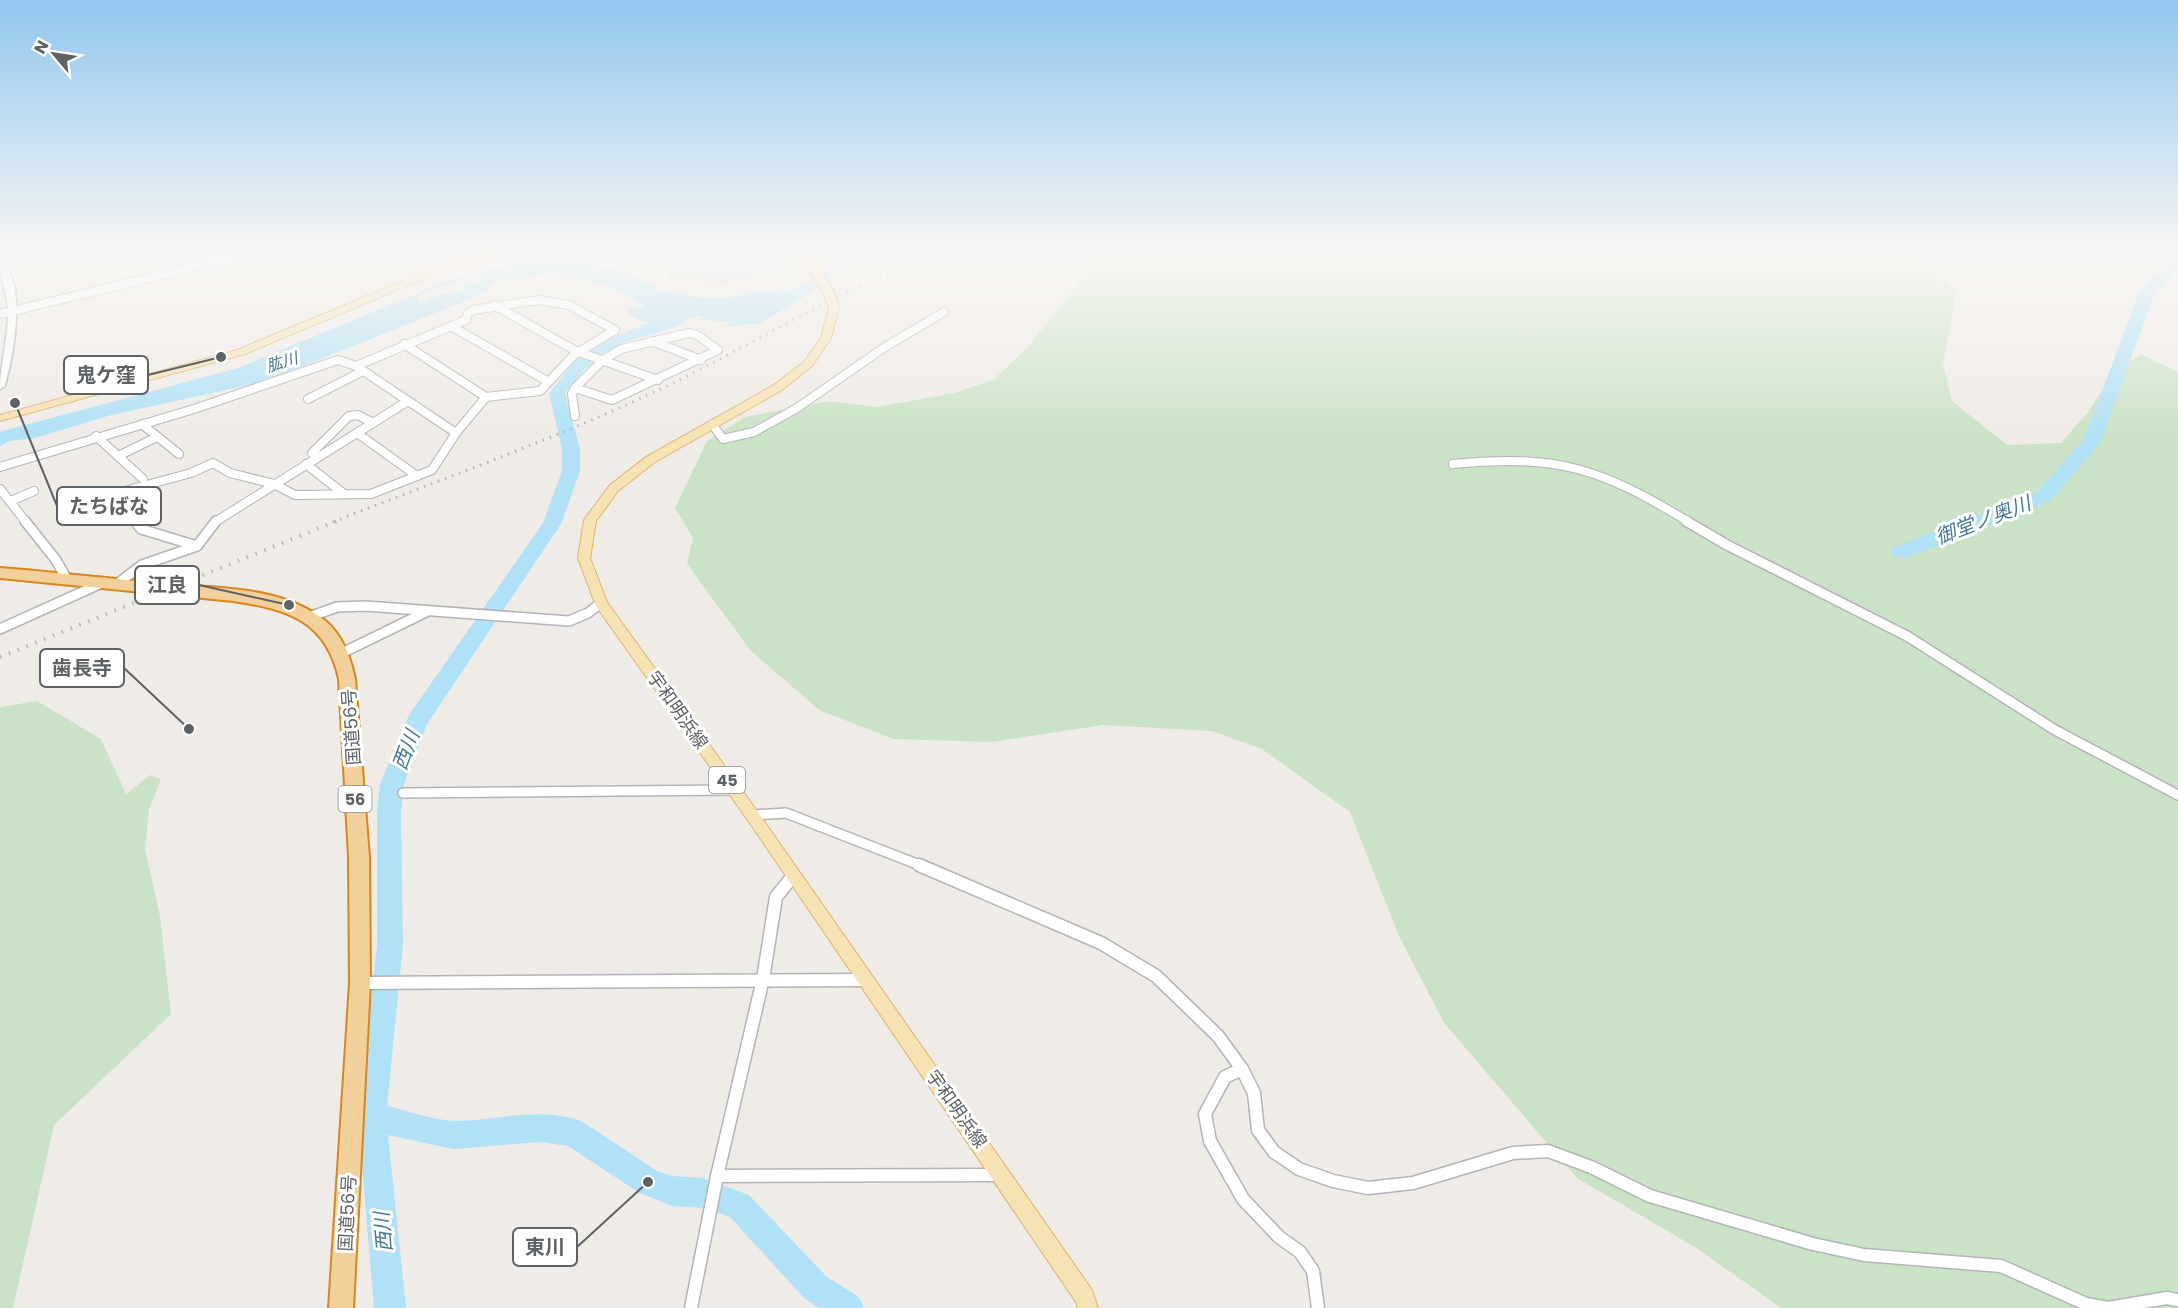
<svg xmlns="http://www.w3.org/2000/svg" width="2178" height="1308" font-family="Poppins,'Noto Sans JP',sans-serif">
<style>
.industrial{fill:#dedbd9}
.green{fill:#cae3c6}
.water{fill:#b0e1f6;fill-rule:evenodd}
.lines{fill:none;stroke-linecap:round;stroke-linejoin:round}
.river{fill:#b0e1f6;fill-rule:evenodd}
.street-far2-casing{stroke:#b2b4b7;stroke-width:10}
.street-far1-casing{stroke:#b2b4b7;stroke-width:12}
.street-casing{stroke:#b2b4b7;stroke-width:15}
.secondary-casing{stroke:#b3b6ba;stroke-width:3}
.primary-casing{stroke:#e2b16c;stroke-width:2}
.highway-casing{stroke:#dc8519;stroke-width:4}
.street-far2{stroke:#fff;stroke-width:8}
.street-far1{stroke:#fff;stroke-width:9}
.street{stroke:#fff;stroke-width:12}
.secondary{fill:#fff;fill-rule:evenodd}
.primary{fill:#f6e3b4;fill-rule:evenodd}
.highway{fill:#f2d09b;fill-rule:evenodd}
.rail-far1{stroke:#b4b5b5;stroke-width:3;stroke-dasharray:1.5 6;stroke-linecap:butt}
.rail{stroke:#b4b5b5;stroke-width:4;stroke-dasharray:1.5 8;stroke-linecap:butt}
.primary-bridge-casing{stroke:#e2b16c;stroke-width:13;stroke-linecap:butt}
.primary-bridge{stroke:#f6e3b4;stroke-width:10}
.labels{text-anchor:middle;dominant-baseline:central;stroke-width:6;stroke-linejoin:round;paint-order:stroke}
.far-water-label{font-size:16px;font-style:italic;fill:#477896;stroke:#fff}
.shield{fill:#fff;stroke:#8e9193;stroke-width:1.5}
.shield-label{font-size:16px;font-weight:bold;fill:#5e6265}
.street-label{font-size:18px;fill:#5e6265;stroke:#fff}
.water-label{font-size:20px;font-style:italic;fill:#477896;stroke:#fff}
.leader{fill:none;stroke:#5e6265;stroke-width:2}
.callout-dot{fill:#5e6265;stroke:#fff;stroke-width:2}
.callout{fill:#fff;stroke:#5e6265;stroke-width:2}
.callout-label{font-size:20px;text-anchor:middle;font-weight:bold;fill:#5e6265}
</style>
<rect width="100%" height="100%" fill="#efece7"/>
<polygon class="industrial" points="687,254 786,254 789,257 763,274 747,279 702,288 706,277 668,279 669,259"/>
<g class="green">
<polygon points="1106,254 1907,254 1956,292 1943,364 1952,401 2007,445 2061,443 2088,412 2113,373 2141,354 2178,372 2178,1308 1781,1308 1698,1249 1577,1178 1444,1023 1398,934 1350,812 1262,749 1212,731 1103,725 991,742 893,739 819,710 751,651 687,564 693,538 675,508 707,441 745,417 830,401 877,407 954,393 993,380 1028,347 1099,258"/>
<polygon points="37,701 101,739 126,794 150,775 161,779 149,810 145,850 160,916 171,1014 54,1125 13,1308 0,1308 0,707"/>
</g>
<path class="water" d="M845 254H861L813 291 773 316 757 324 724 326 733 322 693 319H704L700 316C668 322 658 332 626 312L627 309 645 306C615 286 589 278 553 276L564 273 496 281 486 288 492 290 304 366 249 385 111 415 35 438 9 441 0 446V432L3 431 238 368 455 278 526 261H581L625 272 657 289 699 298H729L769 288 783 293C807 283 827 274 845 254ZM498 272 445 295 443 293 422 304 424 301 415 303 419 301 417 296 468 278Z"/>
<g class="lines">
<g class="river">
<polygon points="2178,257 2178,269 2155,293 2100,443 2050,501 1908,557 1894,557 1891,552 1894,547 2036,493 2083,441 2140,291 2173,258"/>
<path d="M687 308 695 313C680 332 647 333 626 342 601 352 581 371 565 393L580 449V471L561 524 427 724 404 784 401 812 403 945 387 1106C408 1111 433 1120 455 1121 497 1121 542 1105 583 1122L657 1171 672 1176 703 1178 749 1195 827 1277 859 1297 864 1308H819L805 1299 730 1217 703 1208 672 1206 638 1192 568 1146 540 1142 453 1149 388 1135 406 1308H374L358 1117 377 945V812L380 784 409 715 543 523 562 471V449L549 393 574 362 603 341Z"/>
</g>
<g class="street-far2-casing">
<g id="street-far2">
<polyline points="494,305 576,351 658,380"/>
<polyline points="0,314 247,254"/>
<polyline points="451,326 547,381"/>
<polygon points="689,333 697,335 718,350 612,400 575,388 603,360 621,349"/>
<polyline points="652,341 701,360"/>
<polyline points="404,344 486,397"/>
<polyline points="356,366 466,320 468,313 473,310 539,300 569,305 615,330"/>
<polyline points="575,388 572,394 575,416"/>
<polyline points="308,399 363,371"/>
<polyline points="712,424 723,439 754,432 797,408 885,347 944,312"/>
<polyline points="143,425 179,454"/>
<polyline points="357,433 417,476"/>
<polyline points="96,436 143,479"/>
<polyline points="118,456 157,437"/>
<polyline points="319,456 312,453 349,416 358,415 373,423"/>
<polyline points="306,464 344,494"/>
<path d="M1453 464C1558 454 1600 468 1689 522"/>
<polyline points="0,467 194,409 338,360 356,366 456,433"/>
<polyline points="0,489 26,522"/>
<polyline points="11,501 34,491"/>
<polyline points="136,522 117,493 191,473 213,463 230,473 274,484 295,495 371,494 432,470 456,433 486,397 540,391 574,355 615,330"/>
<polyline points="215,522 408,401"/>
</g>
</g>
<g class="street-far1-casing">
<g id="street-far1">
<polyline points="25,521 56,560 66,578"/>
<polyline points="135,521 141,529 197,546"/>
<polyline points="1686,521 1727,545 1907,636 2055,730 2178,795"/>
<polyline points="117,584 142,565 197,546 216,521"/>
<polyline points="309,617 337,607 366,606 569,621 588,613 601,603"/>
<polyline points="0,629 104,582"/>
<polyline points="342,653 426,612"/>
<polyline points="403,793 735,790"/>
<polyline points="752,815 786,813 922,866"/>
</g>
</g>
<g class="street-casing">
<g id="street">
<polyline points="919,865 1101,943 1156,976 1218,1036 1242,1069 1254,1093 1258,1130 1274,1152 1299,1169 1333,1181 1368,1188 1413,1183 1513,1153 1548,1151 1591,1167 1650,1196 1813,1244 1864,1255 2001,1266 2086,1304 2108,1308 2167,1298 2178,1300"/>
<polyline points="360,983 867,980"/>
<polyline points="1242,1069 1225,1077 1205,1114 1210,1141 1243,1199 1279,1237 1300,1252 1313,1271 1318,1308"/>
<polyline points="717,1176 1000,1175"/>
<polyline points="691,1308 717,1176 763,979 776,897 793,876"/>
</g>
</g>
<g class="secondary-casing">
<path id="secondary" d="M0 263C29 279 12 361 5 386L0 389C0 362 9 336 8 309 7 293 0 279 0 263Z"/>
</g>
<g class="primary-casing">
<g id="primary">
<polygon points="484,254 499,254 440,272 245,354 0,421 0,415 237,350 434,268"/>
<polygon points="834,304 839,307 831,338 812,366 782,390 655,462 618,491 596,521 590,558 607,602 757,811 1092,1290 1098,1308 1078,1308 1076,1302 747,819 596,606 578,558 584,520 610,485 646,457 774,385 804,362 821,338 829,307"/>
</g>
</g>
<g class="highway-casing">
<path id="highway" d="M0 568C52 572 103 578 155 583 208 589 274 584 320 617 341 631 350 655 355 679L369 857 370 983 353 1308H329L350 983 349 857 339 679C326 620 287 609 233 601L0 578Z"/>
</g>
<use href="#street-far2" class="street-far2"/>
<use href="#street-far1" class="street-far1"/>
<use href="#street" class="street"/>
<use href="#secondary" class="secondary"/>
<use href="#primary" class="primary"/>
<use href="#highway" class="highway"/>
<path class="rail-far1" d="M333 522C439 480 547 442 650 394 749 348 838 288 942 254"/>
<polyline class="rail" points="0,657 337,521"/>
<g class="primary-bridge-casing">
<polyline id="primary-bridge" points="803,254 827,289 834,307"/>
</g>
<use href="#primary-bridge" class="primary-bridge"/>
</g>
<linearGradient id="sky" x2="0" y2="1"><stop stop-color="#91c6ee"/><stop offset="0.58" stop-color="#f8f6f4"/><stop offset="1" stop-color="#f8f6f4" stop-opacity="0"/></linearGradient>
<rect width="2178" height="437" fill="url(#sky)"/>
<g class="labels">
<g class="far-water-label">
<text transform="translate(282 362) rotate(-17)">肱川</text>
</g>
<g class="shield">
<rect x="709" y="767" width="36" height="26" rx="4.5"/>
<rect x="338.5" y="786" width="33" height="26" rx="4.5"/>
</g>
<g class="shield-label">
<text x="727" y="780">45</text>
<text x="355" y="799">56</text>
</g>
<g class="street-label">
<text transform="translate(678 710) rotate(55)">宇和明浜線</text>
<text transform="translate(351 727) rotate(-94)">国道56号</text>
<text transform="translate(957 1109) rotate(55)">宇和明浜線</text>
<text transform="translate(347 1213) rotate(-87)">国道56号</text>
</g>
<g class="water-label">
<text transform="translate(1983 520) rotate(-21)">御堂ノ奥川</text>
<text transform="translate(406 750) rotate(-69)">西川</text>
<text transform="translate(383 1232) rotate(-95)">西川</text>
</g>
</g>
<path class="leader" d="M221 357L148 375M15 403L57 506M289 605L199 585M189 729L124 668M648 1182L577 1247"/>
<g class="callout-dot">
<circle cx="221" cy="357" r="6"/>
<circle cx="15" cy="403" r="6"/>
<circle cx="289" cy="605" r="6"/>
<circle cx="189" cy="729" r="6"/>
<circle cx="648" cy="1182" r="6"/>
</g>
<g class="callout">
<rect x="64" y="356" width="84" height="38" rx="6"/>
<rect x="57" y="487" width="104" height="38" rx="6"/>
<rect x="135" y="566" width="64" height="38" rx="6"/>
<rect x="40" y="649" width="84" height="38" rx="6"/>
<rect x="513" y="1228" width="64" height="38" rx="6"/>
</g>
<g class="callout-label">
<text x="106" y="382">鬼ケ窪</text>
<text x="109" y="513">たちばな</text>
<text x="167" y="592">江良</text>
<text x="82" y="675">歯長寺</text>
<text x="545" y="1254">東川</text>
</g>
<g transform="translate(54 54) rotate(299)" stroke="#ffffff" stroke-width="4.5" paint-order="stroke">
<path d="M0-4.5L10 22L0 15L-10 22Z" fill="#5e6265"/>
<text y="-9" font-size="16" font-weight="bold" text-anchor="middle" fill="#5e6265">N</text>
</g>
</svg>
